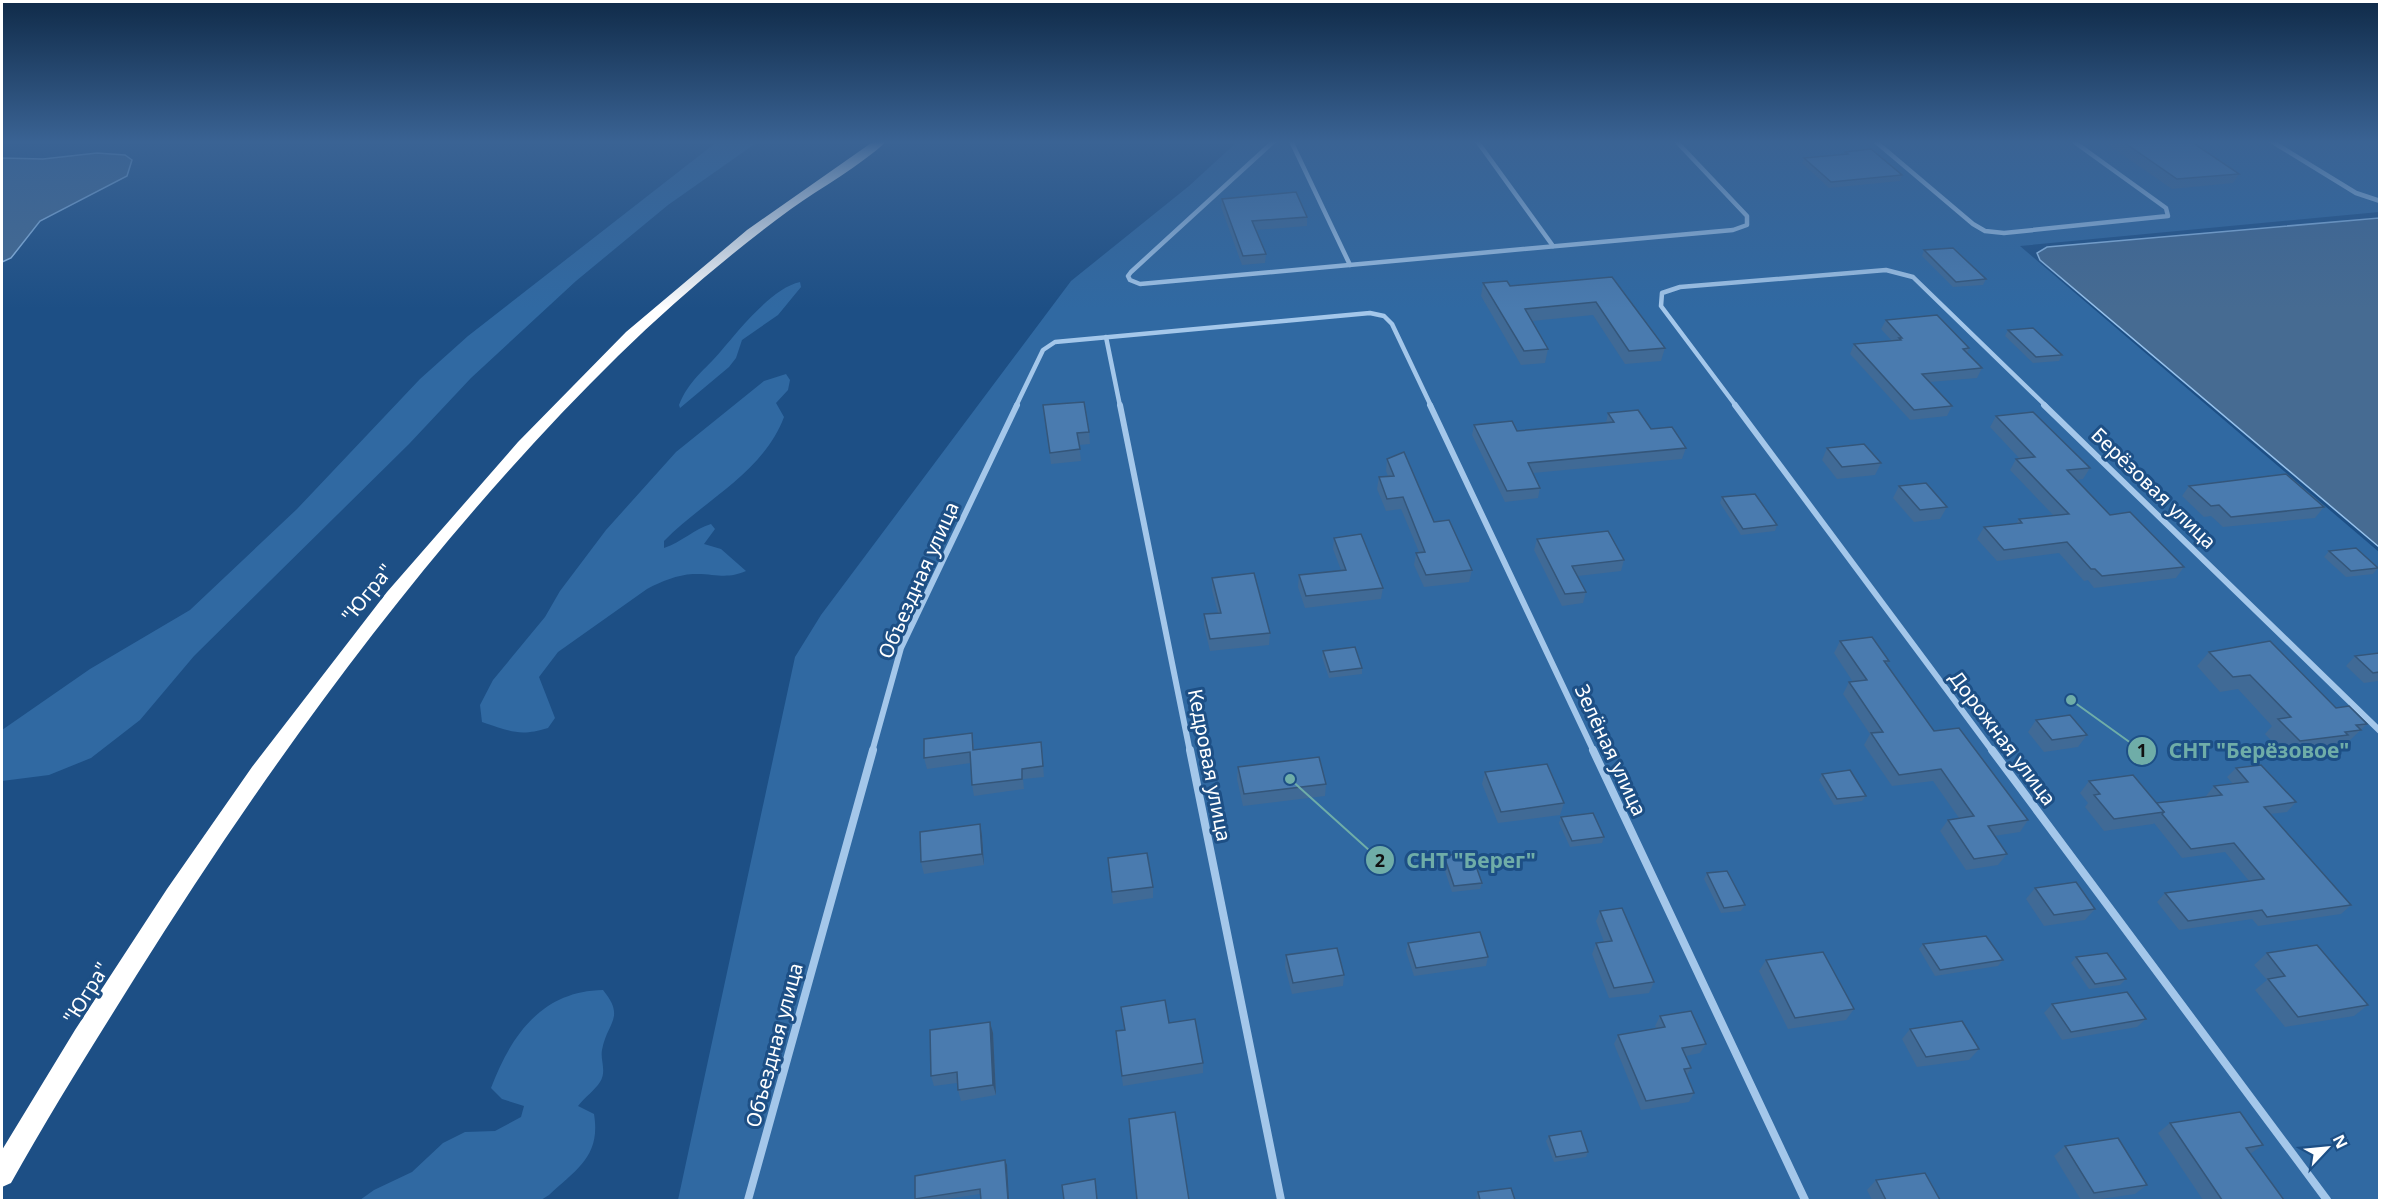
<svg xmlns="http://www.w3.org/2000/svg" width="2381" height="1202" font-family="'Noto Sans',sans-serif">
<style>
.green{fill:#3069a2}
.water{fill:#466b92;stroke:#97c2ec;stroke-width:1.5}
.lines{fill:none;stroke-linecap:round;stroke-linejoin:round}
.street-far2{stroke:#a4c7ea;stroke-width:4.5}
.street-far1{stroke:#a4c7ea;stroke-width:6}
.street{stroke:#a4c7ea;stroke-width:8}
.highway{fill:#fff;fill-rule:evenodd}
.wall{fill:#406a96}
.shaded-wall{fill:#34567a}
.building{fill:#4a7baf;stroke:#34567a;stroke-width:1.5}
.labels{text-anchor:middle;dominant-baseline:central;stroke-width:6;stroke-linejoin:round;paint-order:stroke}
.street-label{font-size:20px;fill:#fff;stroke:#1d4f85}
.leader{fill:none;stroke:#6fada8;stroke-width:2}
.callout-dot{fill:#6fada8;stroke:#1d4f85;stroke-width:2}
.mark-label{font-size:18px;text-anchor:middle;font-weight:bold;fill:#111}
.callout-label{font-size:21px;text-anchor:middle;font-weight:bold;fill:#6fada8;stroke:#1d4f85;stroke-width:6;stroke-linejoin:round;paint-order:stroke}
</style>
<rect width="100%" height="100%" fill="#1d4f85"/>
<g class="green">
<polygon points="718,141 759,141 668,205 576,281 471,378 409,444 194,656 140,720 91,758 49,775 2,781 2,730 90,669 190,610 297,509 420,379 468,336"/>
<polygon points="1238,141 2379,141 2379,212 2020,246 2379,552 2379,1200 678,1200 795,657 821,615 1071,281 1189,186"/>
<path d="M800 282 801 287 778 315 742 340 736 358 729 367 680 408 679 405C689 380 705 370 721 351 739 330 772 288 800 282Z"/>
<path d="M786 374 790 380 788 390 776 403 784 417C763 473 704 500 664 541V548C682 542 694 529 711 524L715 529 704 544 721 549 746 571C725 580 715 573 693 574 677 575 662 581 647 589L558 652 539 677 555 718 548 728C519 737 510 731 482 722L480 705 493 680 545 617 560 591 606 530 676 452 764 381Z"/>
<path d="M603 990C626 1018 607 1022 602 1050 600 1060 607 1071 600 1082 595 1090 585 1097 578 1106L594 1114C601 1156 577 1169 549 1195L541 1200H360L374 1190 412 1172 443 1143 465 1132 495 1131 521 1117 524 1106 502 1099 491 1088C511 1035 542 991 603 990Z"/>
</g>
<g class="water">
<polygon points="97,153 125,155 132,160 127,176 40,221 11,258 2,262 2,158 43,159"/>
<polygon points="2379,218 2379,547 2040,260 2037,253 2047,247"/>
</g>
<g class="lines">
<g class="street-far2">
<polyline points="1274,141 1131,272 1128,276 1130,280 1140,284 1733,230 1747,225 1747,216 1676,141"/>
<polyline points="1291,141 1350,265"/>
<polyline points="1477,141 1553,246"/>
<polyline points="1875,141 1973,224 1985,231 2004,233 2168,216 2166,208 2073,141"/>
<polyline points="2271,141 2356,193 2380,201"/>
<polyline points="1106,337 1120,406"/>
<polyline points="1016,406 1043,350 1055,342 1370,313 1384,316 1392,324 1431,406"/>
<polyline points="1736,406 1661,306 1662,293 1680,287 1886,270 1913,277 2046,406"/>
</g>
<g class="street-far1">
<polyline points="1120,405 1190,752"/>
<polyline points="1430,405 1594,752"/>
<polyline points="1735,405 1993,752"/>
<polyline points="2044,405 2380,731"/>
<polyline points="872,752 901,648 1017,405"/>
</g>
<g class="street">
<polyline points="1190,750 1281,1200"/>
<polyline points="1593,750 1805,1200"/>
<polyline points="1992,750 2327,1200"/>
<polyline points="748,1200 873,750"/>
</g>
<path class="highway" d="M874 141H887C860 166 822 187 791 209 730 254 672 303 618 356 431 540 275 755 136 976 93 1045 50 1113 11 1183L2 1187V1150L75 1030 167 889 252 767 387 592 518 442 626 332 747 230Z"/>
</g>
<g class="wall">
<polygon points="2103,141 2190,141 2239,174 2233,183 2172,189"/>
<polygon points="1845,152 1902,175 1900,181 1829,188 1802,163 1804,158 1844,154"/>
<polygon points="1222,199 1307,217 1307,226 1256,230 1266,254 1265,263 1242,265 1221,207"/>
<polygon points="1924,250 1986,279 1983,285 1953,287 1922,256"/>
<polygon points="1612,277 1665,348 1661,361 1625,364 1593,315 1532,321 1548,349 1545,363 1521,365 1481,296 1483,283 1510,286"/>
<polygon points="1886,320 1969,348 1967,353 1982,368 1977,378 1930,382 1952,406 1947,416 1910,420 1850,354 1854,344 1892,341 1881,329"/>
<polygon points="2008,330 2062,355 2059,361 2033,363 2005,336"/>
<polygon points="1043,405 1089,432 1090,444 1079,445 1081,461 1051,464"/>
<polygon points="1608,413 1651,429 1686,448 1682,459 1533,473 1540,488 1538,498 1505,502 1472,435 1474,425 1517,431 1606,423"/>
<polygon points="1996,416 2090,468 2083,479 2077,480 2110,515 2184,567 2176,578 2094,588 2088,580 2084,581 2059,553 1997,561 1977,539 1984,527 2016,524 2019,519 2053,515 2010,470 2016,459 2020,459 1990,427"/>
<polygon points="1827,448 1881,463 1875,475 1837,479 1822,460"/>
<polygon points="1387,459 1472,570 1469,582 1424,587 1414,565 1416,553 1419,552 1401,509 1386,511 1377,489 1379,477 1388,476 1386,471"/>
<polygon points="1899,486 1947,507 1940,519 1914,522 1893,498"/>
<polygon points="2189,486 2324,507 2315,518 2223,527 2211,516 2204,517 2182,496"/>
<polygon points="1722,497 1777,525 1775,531 1741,535 1720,503"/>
<polygon points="1334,538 1383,588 1381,599 1305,608 1298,587 1299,575 1341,570 1333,549"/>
<polygon points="1537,539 1624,560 1621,571 1578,576 1586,592 1583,603 1562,606 1534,550"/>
<polygon points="2329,551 2378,568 2373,574 2346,577 2324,557"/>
<polygon points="1212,578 1270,633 1269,645 1210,651 1204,626 1204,614 1218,613 1212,590"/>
<polygon points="1840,641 1889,661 1886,665 1934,731 2028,820 2020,832 1994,836 2007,854 1998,865 1966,870 1940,831 1948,820 1959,818 1933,781 1892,786 1864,745 1870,734 1843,694 1849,682 1853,682 1834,653"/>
<polygon points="1323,651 1362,668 1362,674 1329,678 1322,657"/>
<polygon points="2209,652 2336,708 2367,724 2346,744 2338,745 2334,750 2286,756 2265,734 2272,726 2238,689 2220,692 2197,666"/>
<polygon points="2379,653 2379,683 2378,681 2364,683 2346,666 2355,656"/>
<polygon points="2036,720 2087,735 2078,747 2044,752 2028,732"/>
<polygon points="1041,742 1044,777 1023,779 1024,789 974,796 972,785 971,763 927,769 924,758 974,743 974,750"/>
<polygon points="1238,767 1326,784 1325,796 1243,806 1237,779"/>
<polygon points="2236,768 2296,802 2287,812 2270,814 2351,905 2341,914 2258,926 2252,919 2179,930 2157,902 2165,893 2249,881 2225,852 2182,858 2154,823 2153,824 2104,831 2085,807 2088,803 2080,793 2089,781 2156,803 2207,797 2206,796 2214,786 2233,784 2227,777"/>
<polygon points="1485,772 1564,803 1560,815 1498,823 1482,784"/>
<polygon points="1822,774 1866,796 1862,801 1834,805 1819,780"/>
<polygon points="1561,817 1604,837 1602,843 1570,847 1559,823"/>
<polygon points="980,824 982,836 984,865 924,874 921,862"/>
<polygon points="1444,856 1482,883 1480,889 1452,892 1442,862"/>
<polygon points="1108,858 1153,887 1153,898 1113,904"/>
<polygon points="1707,873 1745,905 1741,911 1721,913 1704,879"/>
<polygon points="2035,888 2095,909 2085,920 2044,926 2026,899"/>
<polygon points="1600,911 1654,982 1649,993 1609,998 1592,954 1596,943 1604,942 1596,921"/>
<polygon points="1408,943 1488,957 1486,966 1414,976 1406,951"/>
<polygon points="1923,944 2003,960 1998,966 1935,976 1919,949"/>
<polygon points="2267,953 2368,1005 2354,1016 2285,1027 2255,990 2267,980 2254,965"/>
<polygon points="1286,955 1344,975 1343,986 1292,994 1285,967"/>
<polygon points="2076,957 2126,979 2120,985 2089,989 2071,963"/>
<polygon points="1766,960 1854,1009 1846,1020 1788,1029 1759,971"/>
<polygon points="2052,1004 2146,1019 2137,1027 2062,1040 2044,1013"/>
<polygon points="1121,1007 1169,1023 1203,1063 1203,1073 1123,1086 1116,1031 1124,1030"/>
<polygon points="1660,1016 1706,1044 1700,1053 1686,1056 1691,1068 1687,1075 1694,1093 1689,1102 1641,1110 1614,1044 1618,1035 1657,1029 1655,1026"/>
<polygon points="990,1022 993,1033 996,1095 961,1101 958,1090 957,1083 934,1086 931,1076"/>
<polygon points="1910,1029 1979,1049 1969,1060 1917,1067 1902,1039"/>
<polygon points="2170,1123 2263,1145 2250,1154 2284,1200 2203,1200 2158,1133"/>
<polygon points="1549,1136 1588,1152 1586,1157 1554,1162 1546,1141"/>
<polygon points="2065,1146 2147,1185 2135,1194 2094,1200 2081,1200 2054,1156"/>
<polygon points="1007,1165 1009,1200 981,1200 980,1194 941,1200 915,1200 915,1199"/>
<polygon points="1876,1180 1940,1200 1872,1200 1867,1190"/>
<polygon points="1478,1192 1515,1200 1475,1200"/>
</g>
<g class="shaded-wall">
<polygon points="980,824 982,836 984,865 982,854"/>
<polygon points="990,1022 993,1033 996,1095 993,1085"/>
<polygon points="1005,1160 1007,1165 1009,1200 1008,1200"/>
</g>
<g class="building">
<polygon points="2122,141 2190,141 2239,174 2177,179"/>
<polygon points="1871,149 1902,175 1831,182 1804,158 1848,154 1845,152"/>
<polygon points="1296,192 1307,217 1252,221 1266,254 1243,256 1222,199"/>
<polygon points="1953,248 1986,279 1956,282 1924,250"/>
<polygon points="1612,277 1665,348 1629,351 1596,302 1525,309 1548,349 1524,351 1483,283 1507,281 1510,286"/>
<polygon points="1937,315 1969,348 1963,349 1982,368 1922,374 1952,406 1914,410 1854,344 1901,340 1899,338 1902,338 1886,320"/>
<polygon points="2033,328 2062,355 2036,357 2008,330"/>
<polygon points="1084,402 1089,432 1077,433 1080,449 1050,453 1043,405"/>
<polygon points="1638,410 1651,429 1672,427 1686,448 1528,463 1540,488 1507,491 1474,425 1512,421 1517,431 1614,422 1608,413"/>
<polygon points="2033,412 2090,468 2067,470 2110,515 2130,512 2184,567 2102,576 2095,569 2091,569 2067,542 2004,550 1984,527 2022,523 2019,519 2069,514 2016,459 2035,457 1996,416"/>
<polygon points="1864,444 1881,463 1842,467 1827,448"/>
<polygon points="1404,452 1434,522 1449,520 1472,570 1426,575 1416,553 1425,552 1403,497 1387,499 1379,477 1394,476 1387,459"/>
<polygon points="2286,474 2324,507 2231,517 2219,505 2211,506 2189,486"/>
<polygon points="1926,483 1947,507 1920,510 1899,486"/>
<polygon points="1755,494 1777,525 1743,529 1722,497"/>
<polygon points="1608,531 1624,560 1572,566 1586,592 1565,594 1537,539"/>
<polygon points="1361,534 1383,588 1306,596 1299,575 1346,570 1334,538"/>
<polygon points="2356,548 2378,568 2351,571 2329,551"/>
<polygon points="1254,573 1270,633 1210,639 1204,614 1221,613 1212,578"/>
<polygon points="1872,637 1889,661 1884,661 1934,731 1959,728 2028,820 1988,826 2007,854 1974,859 1948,820 1974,816 1941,769 1899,775 1871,733 1883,732 1849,682 1867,680 1840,641"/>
<polygon points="2270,641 2336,708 2349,706 2367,724 2356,725 2361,730 2345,732 2348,735 2300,741 2278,719 2291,717 2250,675 2233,677 2209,652"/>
<polygon points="1355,647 1362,668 1330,672 1323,651"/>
<polygon points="2379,653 2379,672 2373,673 2355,656"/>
<polygon points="2070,715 2087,735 2052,740 2036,720"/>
<polygon points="972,733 973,750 1041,742 1043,766 1022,769 1022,779 972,785 970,752 924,758 924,739"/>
<polygon points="1319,757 1326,784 1244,794 1238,767"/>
<polygon points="1547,764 1564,803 1501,812 1485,772"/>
<polygon points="2261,765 2296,802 2264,807 2351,905 2267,917 2262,910 2188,921 2165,893 2264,879 2234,843 2191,849 2162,814 2164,812 2156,803 2222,795 2214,786 2248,782 2236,768"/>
<polygon points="1850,770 1866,796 1837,799 1822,774"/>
<polygon points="2133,775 2164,812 2114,819 2094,795 2100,794 2089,781"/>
<polygon points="1593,813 1604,837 1572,841 1561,817"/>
<polygon points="980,824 982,854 921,862 920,832"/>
<polygon points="1471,852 1482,883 1454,886 1444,856"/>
<polygon points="1147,853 1153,887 1112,892 1108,858"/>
<polygon points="1727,871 1745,905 1724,908 1707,873"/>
<polygon points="2076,882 2095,909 2054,915 2035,888"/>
<polygon points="1622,908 1654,982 1614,988 1596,943 1612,941 1600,911"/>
<polygon points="1480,932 1488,957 1416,968 1408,943"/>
<polygon points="1986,936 2003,960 1940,970 1923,944"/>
<polygon points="2317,945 2368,1005 2298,1017 2268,979 2285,976 2267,953"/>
<polygon points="1337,948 1344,975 1293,983 1286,955"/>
<polygon points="1823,952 1854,1009 1795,1018 1766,960"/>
<polygon points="2107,953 2126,979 2095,984 2076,957"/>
<polygon points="2127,992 2146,1019 2071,1032 2052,1004"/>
<polygon points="1165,1000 1169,1023 1195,1019 1203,1063 1122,1076 1116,1031 1125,1030 1121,1007"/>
<polygon points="1691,1011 1706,1044 1682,1048 1691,1068 1684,1069 1694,1093 1646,1101 1618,1035 1665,1027 1660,1016"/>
<polygon points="1962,1021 1979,1049 1926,1057 1910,1029"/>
<polygon points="990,1022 993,1085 958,1090 957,1072 931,1076 930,1030"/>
<polygon points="1175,1112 1189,1200 1137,1200 1129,1119"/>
<polygon points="2240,1112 2263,1145 2246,1148 2284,1200 2222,1200 2170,1123"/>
<polygon points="1581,1131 1588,1152 1556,1157 1549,1136"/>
<polygon points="2118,1138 2147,1185 2094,1193 2065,1146"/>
<polygon points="1005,1160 1008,1200 981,1200 980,1189 915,1199 915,1176"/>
<polygon points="1925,1173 1940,1200 1886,1200 1876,1180"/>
<polygon points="1095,1179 1097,1200 1064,1200 1062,1185"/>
<polygon points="1511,1188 1515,1200 1480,1200 1478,1192"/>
</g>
<linearGradient id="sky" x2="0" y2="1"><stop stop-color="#102b49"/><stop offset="0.46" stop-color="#3a6394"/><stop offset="1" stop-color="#3a6394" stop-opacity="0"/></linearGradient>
<rect width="2381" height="309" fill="url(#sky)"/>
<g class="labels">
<g class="street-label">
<text transform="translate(2154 488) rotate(44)">Берёзовая улица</text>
<text transform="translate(918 580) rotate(-66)">Объездная улица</text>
<text transform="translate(367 593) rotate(-51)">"Югра"</text>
<text transform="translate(2003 738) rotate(53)">Дорожная улица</text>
<text transform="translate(1611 750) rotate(65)">Зелёная улица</text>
<text transform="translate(1210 765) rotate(79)">Кедровая улица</text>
<text transform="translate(86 993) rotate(-58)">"Югра"</text>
<text transform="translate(774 1045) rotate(-75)">Объездная улица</text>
</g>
</g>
<path class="leader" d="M2071 700L2142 751M1290 779L1380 860"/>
<g class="callout-dot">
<circle cx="2071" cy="700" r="6"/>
<circle cx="1290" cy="779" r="6"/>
<circle cx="2142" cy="751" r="15"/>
<circle cx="1380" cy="860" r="15"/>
</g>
<g class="mark-label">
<text x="2142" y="757">1</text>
<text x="1380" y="867">2</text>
</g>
<g class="callout-label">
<text x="2259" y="758">СНТ "Берёзовое"</text>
<text x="1471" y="868">СНТ "Берег"</text>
</g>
<rect width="2381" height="1202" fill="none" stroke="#ffffff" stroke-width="6"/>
<g transform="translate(2327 1148) rotate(64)" stroke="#1d4f85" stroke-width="4.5" paint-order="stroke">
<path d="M0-4.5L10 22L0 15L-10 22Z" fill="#ffffff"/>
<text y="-9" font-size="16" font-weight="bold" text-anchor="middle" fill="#ffffff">N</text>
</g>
</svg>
